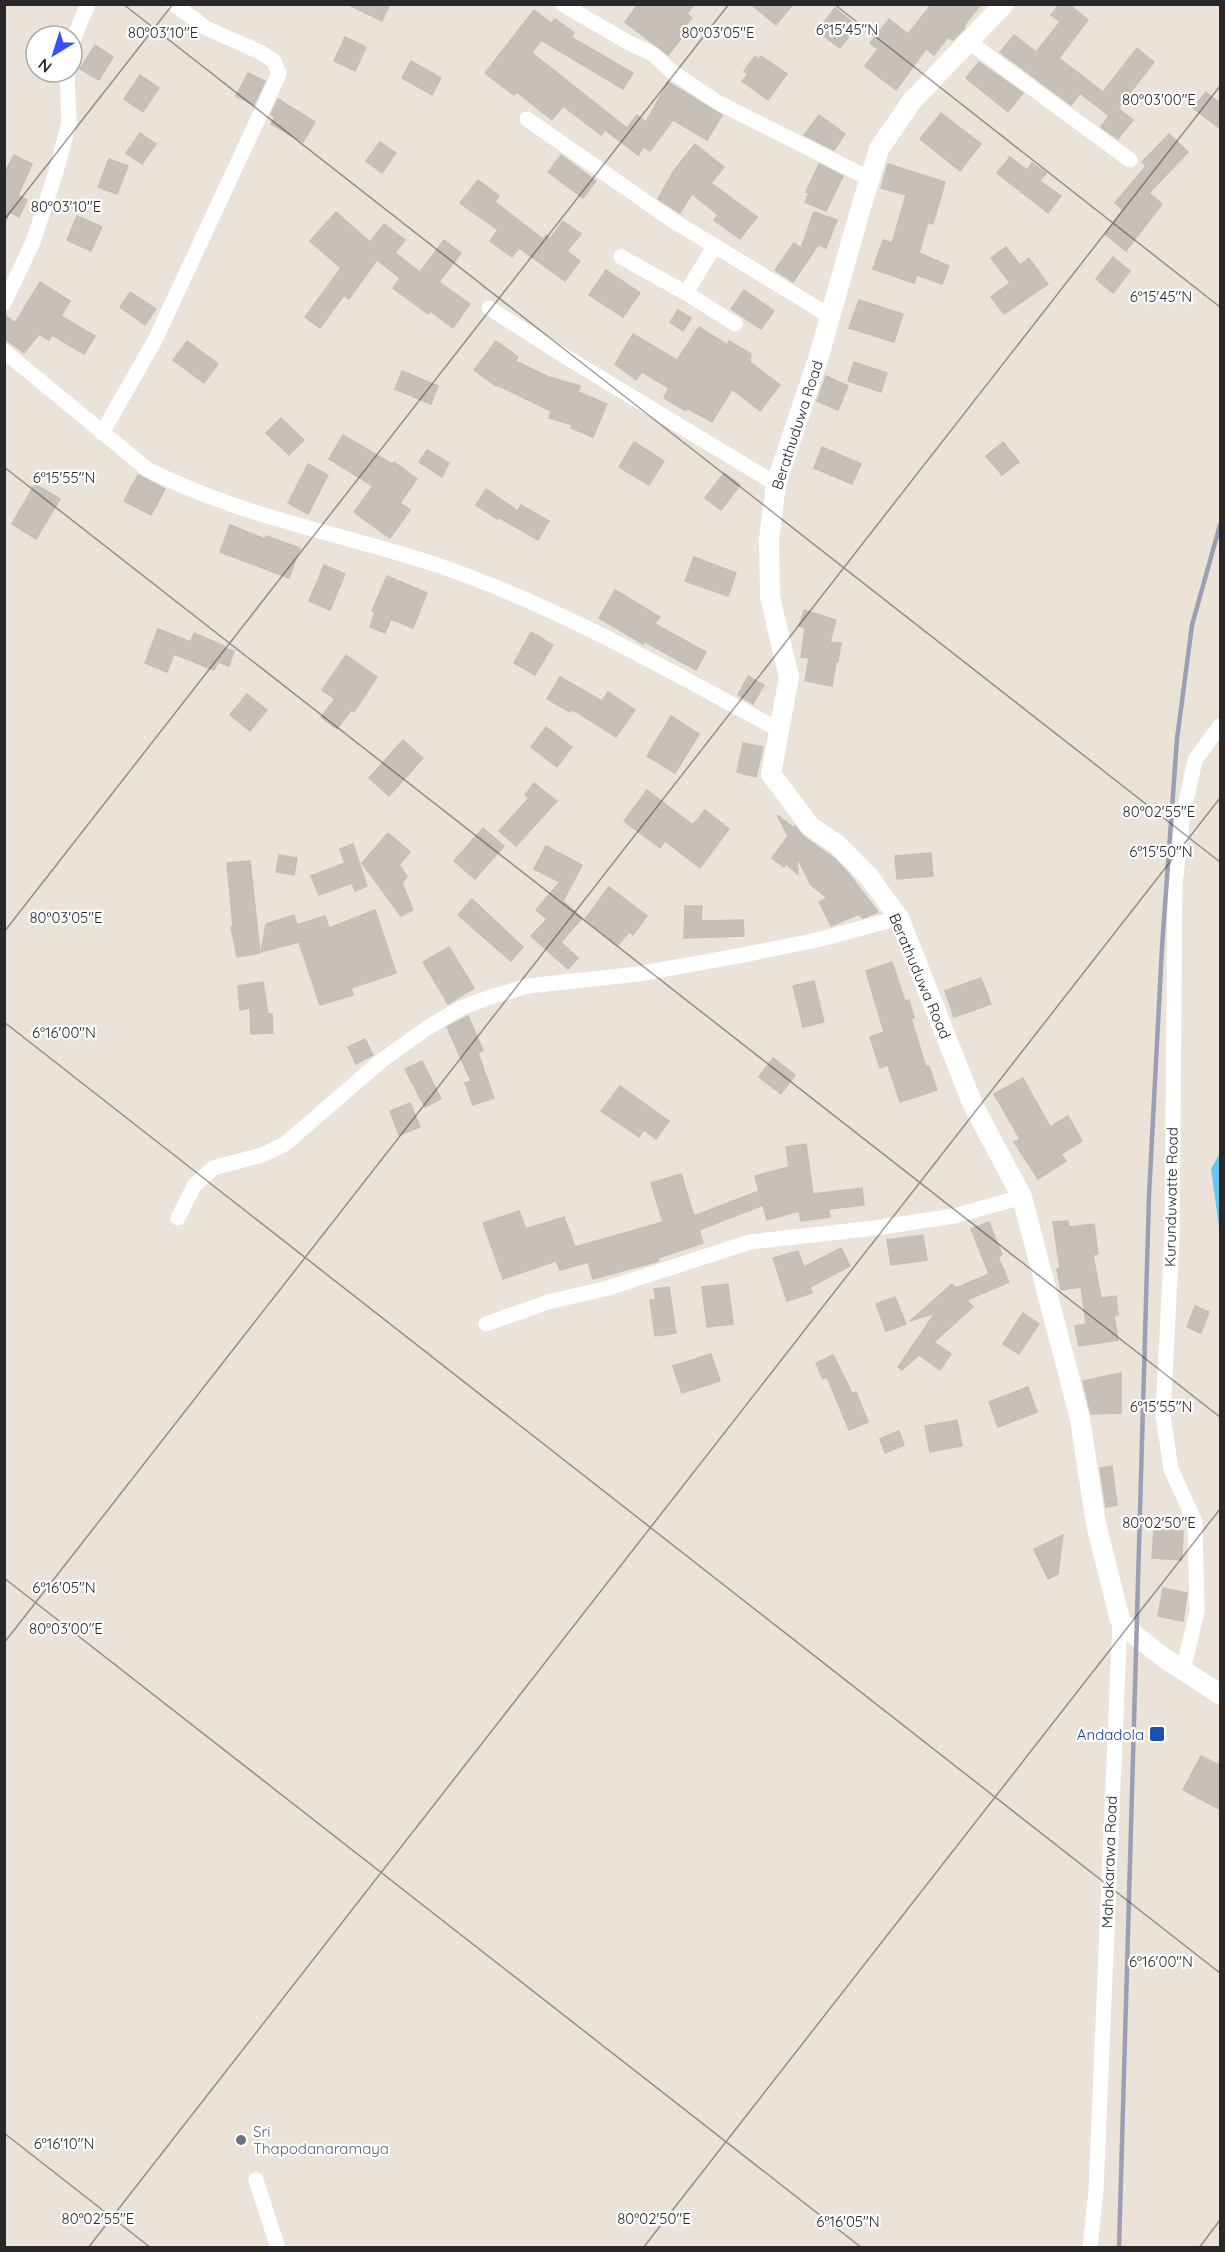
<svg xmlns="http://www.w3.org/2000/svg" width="1225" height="2252" font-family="Quicksand,sans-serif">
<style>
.water{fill:#68c7f0}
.building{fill:#c6c0b8;stroke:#c6bfb2;stroke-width:1.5}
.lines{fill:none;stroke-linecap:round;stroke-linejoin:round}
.minor{stroke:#fff;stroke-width:15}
.tertiary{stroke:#fff;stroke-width:20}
.rail{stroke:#9c9eb3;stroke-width:4.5}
.ticks{fill:none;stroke:#282828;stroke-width:1.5;stroke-opacity:0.45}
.transit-dot{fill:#1a4fb4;stroke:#fff;stroke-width:2}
.worship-dot{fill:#6b7280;stroke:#fff;stroke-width:2}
.labels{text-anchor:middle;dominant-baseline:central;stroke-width:4.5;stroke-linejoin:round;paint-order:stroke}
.street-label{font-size:15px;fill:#282828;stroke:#fff}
.transit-label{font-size:15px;fill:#164399;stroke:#fff;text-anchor:end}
.worship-label{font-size:15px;fill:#5b616d;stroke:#fff;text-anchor:start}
.ticks-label{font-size:15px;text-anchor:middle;fill:#282828;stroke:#fff;stroke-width:4.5;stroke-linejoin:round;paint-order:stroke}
</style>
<rect width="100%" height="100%" fill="#ebe3d8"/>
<polygon class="water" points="1220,1153 1220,1234 1211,1169"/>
<g class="building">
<polygon points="347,4 390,4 382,21"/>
<polygon points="638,4 694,4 687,14 692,18 682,31 685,34 668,55 625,22"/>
<polygon points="751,4 793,4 776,25"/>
<polygon points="932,4 981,4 963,27 965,28 953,40 948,37 934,55 926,49 896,90 865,66 878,49 870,43 889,19 908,34"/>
<polygon points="1060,4 1069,4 1088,20 1059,58 1103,92 1137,48 1154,62 1118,108 1133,120 1118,139 1101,127 1109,116 1080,93 1071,105 1000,52 1014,35 1036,52 1060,22 1051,15"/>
<polygon points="835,8 857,26 840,48 817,31"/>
<polygon points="534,10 551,23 555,19 574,33 571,37 633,73 623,89 541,40 532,53 627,128 637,115 646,122 668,82 722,115 707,140 673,120 650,151 644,147 638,155 605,130 601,135 563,106 552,120 517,92 514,95 485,73"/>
<polygon points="345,37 366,47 355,71 334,61"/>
<polygon points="95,45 113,57 99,80 80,69"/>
<polygon points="755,56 759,59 761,56 787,74 768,100 742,81 748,74 744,71"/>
<polygon points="411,61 441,78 432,95 402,78"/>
<polygon points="979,62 1023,93 1008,112 966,78"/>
<polygon points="248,73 265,81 254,105 236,96"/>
<polygon points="140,75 159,88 143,112 124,99"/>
<polygon points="1206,92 1221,104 1221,129 1193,108"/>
<polygon points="278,99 315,122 303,142 271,124 275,117 271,114"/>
<polygon points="941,113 981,144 960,171 920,139"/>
<polygon points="819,115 845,134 834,150 804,135"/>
<polygon points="140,133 156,144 142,164 126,153"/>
<polygon points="1169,134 1188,152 1149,193 1162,204 1126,251 1105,234 1123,210 1115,203 1146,166 1142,162"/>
<polygon points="380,142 396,153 382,173 366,161"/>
<polygon points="695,144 724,167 711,183 757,217 740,239 714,220 718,215 692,194 680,213 658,199 673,172"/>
<polygon points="14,155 32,164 18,195 27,200 19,217 10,212 4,225 4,174"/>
<polygon points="561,155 596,181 583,198 548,172"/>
<polygon points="1010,157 1027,170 1032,163 1046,173 1040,181 1061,196 1048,213 997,173"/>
<polygon points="109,159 128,166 117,194 98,187"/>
<polygon points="819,164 843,176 826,211 805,202 809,193 806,192"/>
<polygon points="888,164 945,182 933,224 928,222 919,253 949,266 942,284 917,275 914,283 873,269 883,240 892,243 906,195 881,188"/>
<polygon points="478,180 499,196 495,202 543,239 546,235 550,239 563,221 581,234 567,251 580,261 565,281 519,248 512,257 490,241 498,230 460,203"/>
<polygon points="336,212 370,242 384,224 405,240 395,253 420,272 444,240 461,253 439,282 470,304 453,328 430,311 428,314 393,288 400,278 377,260 349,299 344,295 320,328 305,317 341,268 310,241"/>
<polygon points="814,212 837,220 826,248 818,245 793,282 775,270 794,243 801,248"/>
<polygon points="77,216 102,227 91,251 67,240"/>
<polygon points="1006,247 1020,265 1029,258 1048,284 1004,314 991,297 1010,283 991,258"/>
<polygon points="1113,257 1130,271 1113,293 1096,279"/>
<polygon points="606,270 640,293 623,317 589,295"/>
<polygon points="40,282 70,301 61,316 95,336 84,354 52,335 49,340 39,334 24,353 4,338 4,314 15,323"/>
<polygon points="744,290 774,311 761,329 731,309"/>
<polygon points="130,292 156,309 145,325 120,307"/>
<polygon points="859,300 903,314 894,342 849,328"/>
<polygon points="678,310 691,318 683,331 670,322"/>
<polygon points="699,327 727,345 729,341 751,354 750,362 780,385 760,411 732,389 712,422 687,408 686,411 664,398 669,388 642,372 636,380 615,364 633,334 677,360"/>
<polygon points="187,341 218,364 204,383 173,360"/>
<polygon points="496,341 518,357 515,361 549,377 580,386 578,392 607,404 593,437 571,428 573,425 549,418 551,411 497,385 496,386 474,370"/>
<polygon points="854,362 887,373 881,392 848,381"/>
<polygon points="402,371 438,386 431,404 395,389"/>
<polygon points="826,376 848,386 838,410 817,401"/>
<polygon points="281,418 304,440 289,455 266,433"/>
<polygon points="343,435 392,464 394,462 417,479 400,503 410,510 390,538 354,512 373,486 329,459"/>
<polygon points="634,442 664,461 649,485 619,467"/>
<polygon points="1003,442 1019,462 1002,475 986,456"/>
<polygon points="822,447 861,464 852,484 814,468"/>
<polygon points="427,450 449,463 442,477 419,462"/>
<polygon points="308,464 328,475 308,514 288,503"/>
<polygon points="724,473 740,485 721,510 705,498"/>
<polygon points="138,475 165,489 151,515 124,501"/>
<polygon points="35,484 60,499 36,539 12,524"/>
<polygon points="486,489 518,511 521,505 549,521 538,540 498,517 497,519 476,505"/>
<polygon points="230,525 265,539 266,536 300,548 289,578 220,552"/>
<polygon points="694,557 736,573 728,596 685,581"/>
<polygon points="324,565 345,574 330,610 309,601"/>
<polygon points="387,576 427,593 413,628 391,619 385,633 370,627 375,612 372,611"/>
<polygon points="615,590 660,617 655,624 706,652 696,670 645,642 643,644 599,618"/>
<polygon points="804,610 836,620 830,642 841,643 838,662 836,662 832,686 805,681 809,658 801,657 805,628 799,626"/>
<polygon points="158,629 191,642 194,633 224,646 224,648 234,651 229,666 218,662 214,670 174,654 167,672 145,663"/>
<polygon points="531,632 553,645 535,675 514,663"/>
<polygon points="346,655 377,677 354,712 351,710 337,729 321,717 335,699 322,690"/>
<polygon points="748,676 764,685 753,704 738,695"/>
<polygon points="560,677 602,701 608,692 635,710 616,737 572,709 570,712 547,699"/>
<polygon points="247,694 267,710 250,731 230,715"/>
<polygon points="671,716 699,734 675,773 647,756"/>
<polygon points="546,727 572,747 557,767 531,747"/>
<polygon points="403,740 423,758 389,796 369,778"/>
<polygon points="743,743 763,747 756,777 737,772"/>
<polygon points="534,783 557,801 516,846 499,831 529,798 525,795"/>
<polygon points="647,790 693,825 705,810 729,829 700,868 665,841 660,848 624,821"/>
<polygon points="777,815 794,828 795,826 803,836 835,859 849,874 878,912 863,918 859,914 831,926 819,902 827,898 811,885 797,857 798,874 786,864 784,867 772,858 788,836"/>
<polygon points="483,828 504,846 475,879 454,861"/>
<polygon points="388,833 410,852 400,864 397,861 407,877 402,883 413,910 401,916 362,863"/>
<polygon points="353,844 367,886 355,891 352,883 319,895 311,876 345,863 340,849"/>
<polygon points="546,846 582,865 563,901 582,918 561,942 578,958 568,969 531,936 547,919 536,910 560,882 534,869"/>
<polygon points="931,853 933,876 897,879 895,856"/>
<polygon points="279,855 297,858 294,875 276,872"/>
<polygon points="250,861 260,953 237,957 231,927 233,926 227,863"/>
<polygon points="609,887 647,916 633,935 629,932 618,945 585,919"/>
<polygon points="472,899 523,947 511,961 458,915"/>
<polygon points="685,906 702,906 701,921 743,920 744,936 684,938"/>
<polygon points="375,910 396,973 351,988 353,995 320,1005 299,942 261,952 266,924 294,915 297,925 325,916 329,928"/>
<polygon points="449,947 474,988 448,1004 423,962"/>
<polygon points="892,962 905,1001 909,1000 914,1018 911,1019 926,1067 929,1066 937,1090 900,1102 888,1065 880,1068 870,1037 884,1032 866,971"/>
<polygon points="981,978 991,1004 954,1017 945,991"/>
<polygon points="814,981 824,1022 803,1027 793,986"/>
<polygon points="263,982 268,1014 272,1014 273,1033 251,1034 250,1008 240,1010 238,986"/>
<polygon points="468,1016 483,1050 478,1053 494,1098 473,1105 465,1083 471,1081 447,1027"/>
<polygon points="365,1039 373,1055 356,1064 348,1047"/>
<polygon points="773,1058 795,1075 781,1094 759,1077"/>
<polygon points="422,1061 441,1099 425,1107 405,1069"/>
<polygon points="1023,1078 1050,1127 1068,1116 1082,1141 1061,1154 1066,1161 1038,1179 1014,1142 1020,1139 994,1094"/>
<polygon points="620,1086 669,1121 656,1139 644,1130 639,1137 601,1111"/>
<polygon points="410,1103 420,1127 399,1135 390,1111"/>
<polygon points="806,1144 813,1194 862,1188 864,1205 829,1209 830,1217 801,1221 799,1211 767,1220 763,1205 699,1230 703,1243 658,1258 659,1261 593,1279 588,1262 560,1270 556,1261 503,1279 483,1223 519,1211 526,1229 564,1217 575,1247 663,1222 651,1183 681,1174 694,1216 759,1191 755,1176 789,1167 786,1147"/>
<polygon points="1068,1221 1069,1227 1094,1224 1098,1254 1093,1255 1101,1298 1116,1296 1118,1315 1114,1315 1118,1340 1079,1346 1075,1326 1086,1324 1081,1287 1061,1290 1057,1269 1060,1269 1053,1222"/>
<polygon points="989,1222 1002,1255 998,1257 1009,1282 967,1300 973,1307 934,1342 951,1354 940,1370 919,1355 902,1370 898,1367 935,1313 910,1321 952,1284 956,1288 989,1274 971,1229"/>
<polygon points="923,1235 927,1260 891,1265 887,1240"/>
<polygon points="841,1248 850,1266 810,1287 812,1293 787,1301 773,1258 798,1251 804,1267"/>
<polygon points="728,1284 733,1324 707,1327 702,1287"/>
<polygon points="669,1287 676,1333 655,1336 650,1300 656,1299 654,1289"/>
<polygon points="895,1297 906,1324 886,1331 876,1304"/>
<polygon points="1195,1306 1209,1312 1201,1333 1187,1327"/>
<polygon points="1023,1313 1039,1324 1019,1354 1003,1344"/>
<polygon points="711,1354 720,1381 682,1393 673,1366"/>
<polygon points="833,1355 852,1393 856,1392 868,1422 849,1430 827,1377 823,1379 816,1363"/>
<polygon points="1121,1373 1121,1413 1091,1414 1083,1381"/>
<polygon points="1028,1387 1037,1412 998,1427 989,1402"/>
<polygon points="957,1420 962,1446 930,1452 925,1426"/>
<polygon points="899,1431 904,1445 885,1453 880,1439"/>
<polygon points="1112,1466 1117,1505 1106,1507 1100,1468"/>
<polygon points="1154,1529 1183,1531 1182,1560 1152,1558"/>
<polygon points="1063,1535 1058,1574 1048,1579 1034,1549"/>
<polygon points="1163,1588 1187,1593 1183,1621 1158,1616"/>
<polygon points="1201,1756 1221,1766 1221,1810 1183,1790"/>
</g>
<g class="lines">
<g class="minor">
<polyline points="562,4 631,44 653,54 671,71 717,102 870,179"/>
<polyline points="72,42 88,4"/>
<polyline points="969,42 1130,160"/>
<polyline points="527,119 672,220 830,316"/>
<polyline points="621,257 686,293 735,324"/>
<polyline points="686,293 714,247"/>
<polyline points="4,303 33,242 56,172 69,123 67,72"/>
<polyline points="489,308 566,357 776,484"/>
<path d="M4 351 147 469C238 516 343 534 440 566 559 607 669 670 779 730"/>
<polyline points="102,433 155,340 279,74 274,61 260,52 206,28 174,4"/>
<polyline points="178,1218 194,1186 213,1168 262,1155 285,1144 381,1061 427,1028 461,1008 490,997 528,986 638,974 743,955 817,940 899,918"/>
<polyline points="486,1324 548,1302 608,1288 750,1242 875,1228 954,1216 1022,1197"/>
<polyline points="1183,1671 1197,1611 1195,1522 1171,1469 1163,1415 1172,1237 1175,886 1182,821 1195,760 1220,726"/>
<polyline points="256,2180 278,2248"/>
<polyline points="1090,2248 1096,2191 1120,1620"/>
</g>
<polyline class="tertiary" points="1004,4 912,101 879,149 861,207 819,356 776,484 769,539 770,597 789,677 771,774 810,826 838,845 870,878 899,918 973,1105 1022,1197 1080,1419 1096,1524 1120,1620 1136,1636 1164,1658 1220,1694"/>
<polyline class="rail" points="1119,2248 1149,1196 1162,947 1177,739 1192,625 1220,525"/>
</g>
<path class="ticks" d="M123 4 1220 862M834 4 1220 307M4 220 173 4M4 467 1220 1417M4 932 729 4M4 1022 1220 1973M4 1578 862 2248M4 1643 1220 86M4 2133 151 2248M88 2248 1220 798M643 2248 1220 1509M1199 2248 1220 2220"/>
<rect class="transit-dot" x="1149" y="1726" width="16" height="16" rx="3"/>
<circle class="worship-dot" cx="241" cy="2140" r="6"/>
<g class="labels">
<g class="street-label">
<text transform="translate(797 425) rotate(-72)">Berathuduwa Road</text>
<text transform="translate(920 976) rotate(67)">Berathuduwa Road</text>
<text transform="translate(1171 1197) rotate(-89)">Kurunduwatte Road</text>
<text transform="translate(1109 1862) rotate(-88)">Mahakarawa Road</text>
</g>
<g class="transit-label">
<text x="1144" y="1734">Andadola</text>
</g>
<g class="worship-label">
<text x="253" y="2131">Sri<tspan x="253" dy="17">Thapodanaramaya</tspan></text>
</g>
</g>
<g class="ticks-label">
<text x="847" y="35">6°15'45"N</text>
<text x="163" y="38">80°03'10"E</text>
<text x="718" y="38">80°03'05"E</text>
<text x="1159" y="105">80°03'00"E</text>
<text x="66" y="212">80°03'10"E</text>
<text x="1161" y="302">6°15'45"N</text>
<text x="64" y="483">6°15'55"N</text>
<text x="1159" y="817">80°02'55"E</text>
<text x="1161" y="857">6°15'50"N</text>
<text x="66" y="923">80°03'05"E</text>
<text x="64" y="1038">6°16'00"N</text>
<text x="1161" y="1412">6°15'55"N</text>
<text x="1159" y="1528">80°02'50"E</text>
<text x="64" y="1593">6°16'05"N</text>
<text x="66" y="1634">80°03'00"E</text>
<text x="1161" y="1967">6°16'00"N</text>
<text x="64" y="2149">6°16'10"N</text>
<text x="98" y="2224">80°02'55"E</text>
<text x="654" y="2224">80°02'50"E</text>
<text x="848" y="2227">6°16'05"N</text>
</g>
<rect width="1225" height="2252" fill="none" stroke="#282828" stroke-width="12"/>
<g transform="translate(54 54) rotate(218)"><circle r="28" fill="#ffffff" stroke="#a9a9a9" stroke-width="1.5"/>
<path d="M0-4.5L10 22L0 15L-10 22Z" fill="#3452fc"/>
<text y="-9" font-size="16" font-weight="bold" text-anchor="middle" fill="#282828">N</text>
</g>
</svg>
